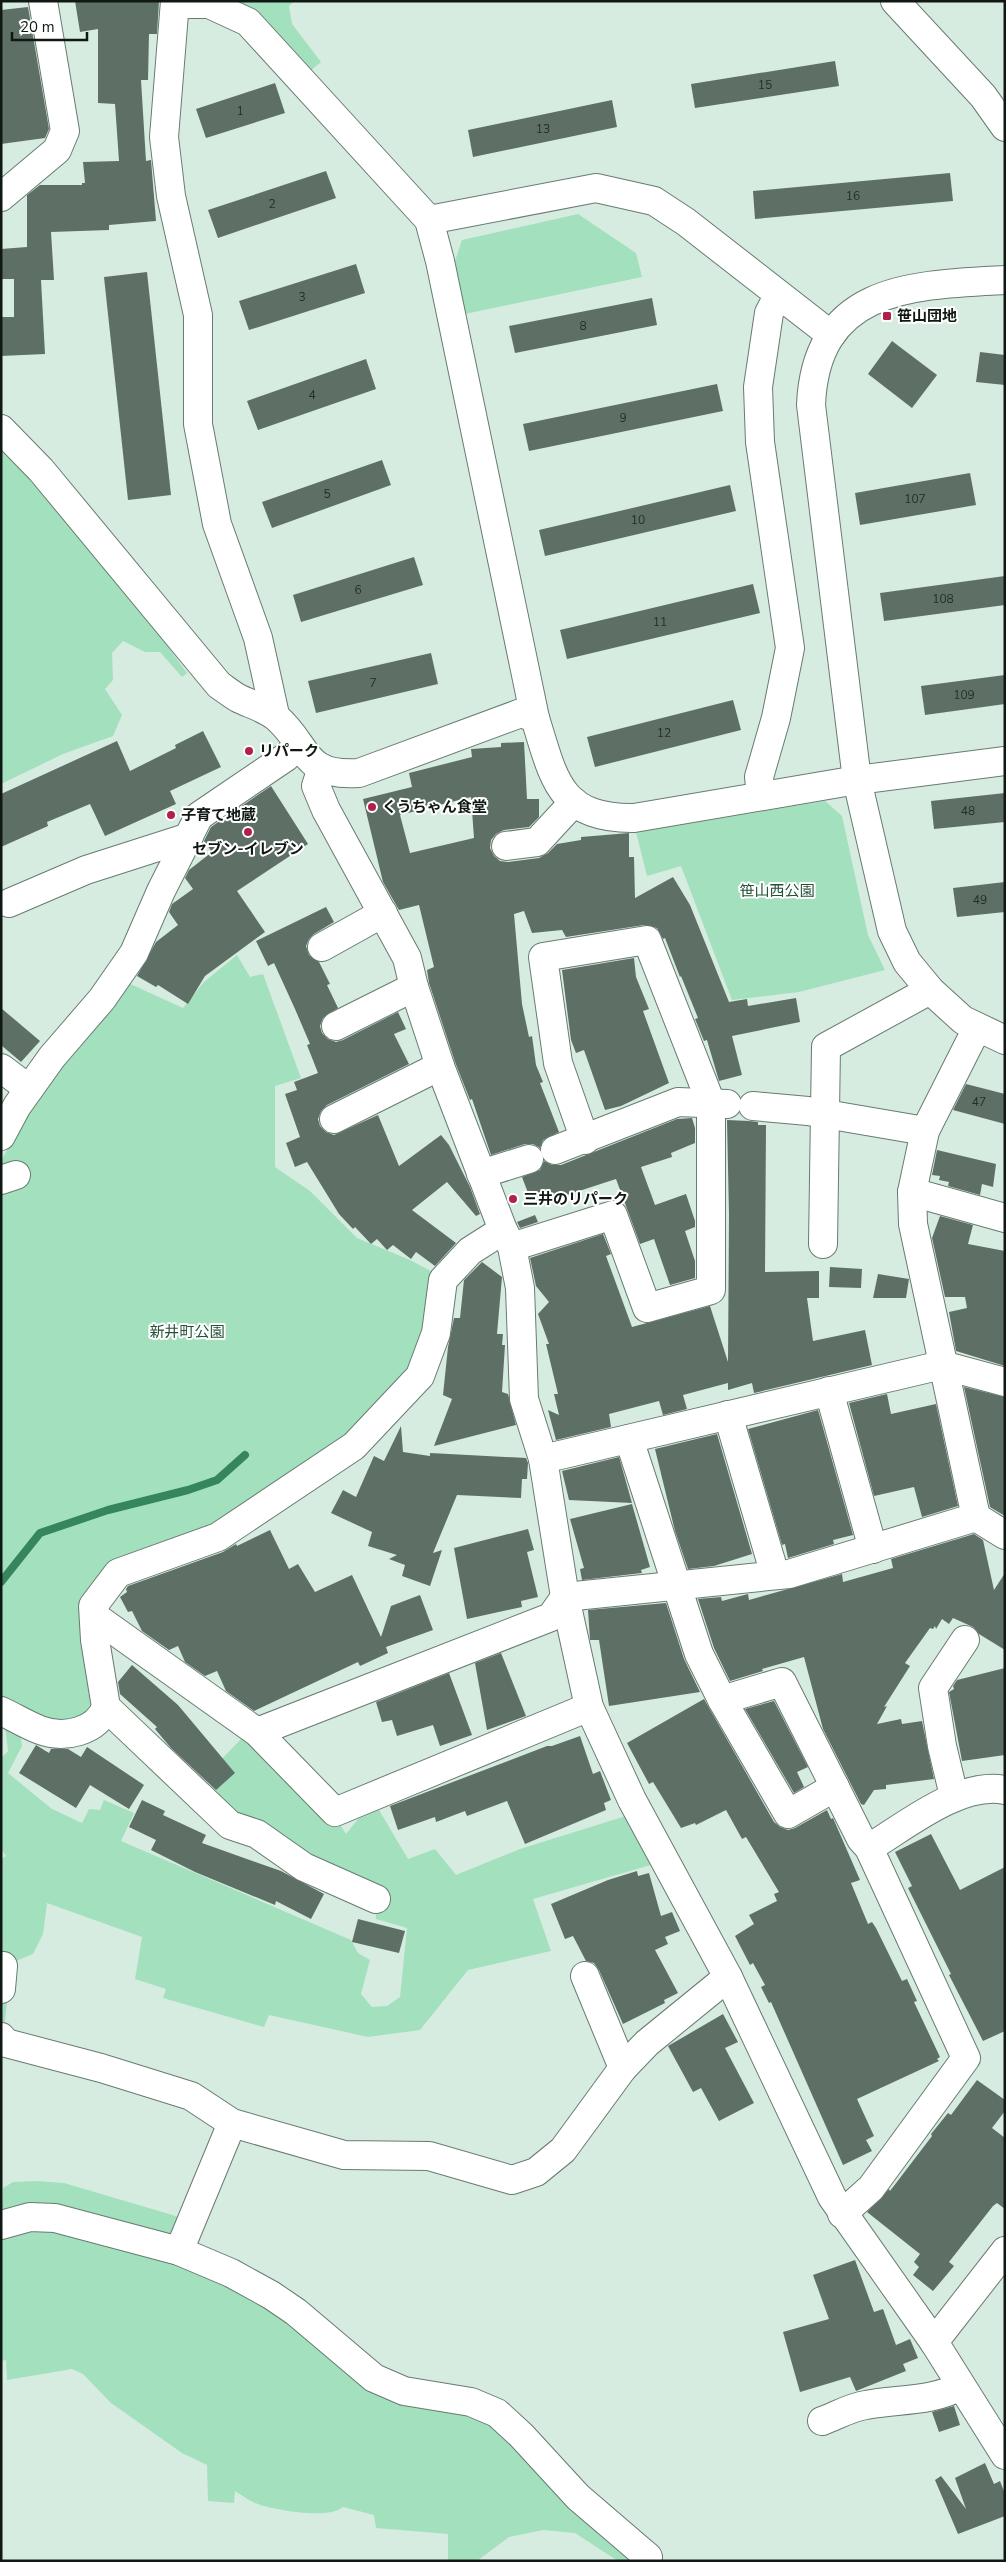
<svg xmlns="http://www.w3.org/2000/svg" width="1006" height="2562" font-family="'Nunito Sans','Noto Sans JP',sans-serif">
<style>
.green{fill:#a3e0be}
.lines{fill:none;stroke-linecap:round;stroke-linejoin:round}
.stream{stroke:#35865f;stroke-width:8}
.building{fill:#5e7066;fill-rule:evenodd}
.minor-casing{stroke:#687b70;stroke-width:30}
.minor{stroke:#fff;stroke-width:28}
.poi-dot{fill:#b11f4c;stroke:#fff;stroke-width:2}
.labels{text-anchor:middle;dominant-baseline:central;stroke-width:4;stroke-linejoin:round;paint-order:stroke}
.number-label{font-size:12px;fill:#242e28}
.poi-label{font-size:15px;font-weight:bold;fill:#101813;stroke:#fff;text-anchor:start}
.park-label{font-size:15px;fill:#24513a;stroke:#fff}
</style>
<rect width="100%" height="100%" fill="#d7ece0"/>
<g class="green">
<polygon points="240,1 294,1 289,6 292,24 321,62 309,72"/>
<polygon points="578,214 636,253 642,277 465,314 455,261 462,240"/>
<polygon points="1,451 62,508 116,575 187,673 182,677 160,652 145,652 123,641 112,653 113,680 105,689 122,715 113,736 63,754 1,784"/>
<polygon points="825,801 842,816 868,935 885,970 799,992 732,1000 681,866 647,876 636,832"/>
<polygon points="237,955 250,977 263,974 301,1078 275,1086 275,1167 310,1191 357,1238 410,1260 440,1276 416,1375 352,1445 217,1534 115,1570 89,1607 93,1712 57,1728 1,1703 1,1161 33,1102 126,982 183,1008 204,982"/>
<polygon points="5,1726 20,1729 22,1746 8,1773 52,1809 82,1823 89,1809 100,1810 104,1800 134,1813 121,1841 351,1940 358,1953 370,1960 361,1994 372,2007 387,2006 400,1997 407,1928 376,1919 374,1891 242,1819 208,1782 209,1772 244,1736 336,1818 346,1834 358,1819 379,1810 408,1859 435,1849 456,1875 520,1849 629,1815 654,1864 533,1899 551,1951 468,1970 420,2030 368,2037 269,2015 264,2027 163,1998 166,1989 135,1979 142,1937 47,1903 43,1934 33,1954 11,1963 4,2031 1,2041 1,1859 6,1856 1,1849 1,1758 8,1751"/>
<polygon points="36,2181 64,2183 186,2219 179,2241 1,2220 3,2188 13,2182"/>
<path d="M31 2224 228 2278 372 2381 471 2406 639 2561H618L575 2533 543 2530 509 2537 477 2561H448V2534L376 2528 374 2515 343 2507C328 2520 273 2510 255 2503 248 2500 242 2495 235 2491L234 2503 208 2501 207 2465 182 2453 111 2403 83 2374 72 2369 7 2380 6 2360 1 2361V2233Z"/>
</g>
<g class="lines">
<polyline class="stream" points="1,1582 40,1533 108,1510 188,1490 217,1480 245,1455"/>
</g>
<g class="building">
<polygon points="75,1 159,1 157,34 149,34 148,80 141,80 146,161 151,160 156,221 109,225 109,230 51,232 54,280 41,280 45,354 1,356 1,317 14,317 14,279 1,279 1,249 27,247 27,195 40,185 82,185 82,183 85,183 83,162 119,161 115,104 98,103 98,29 80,32"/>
<polygon points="28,7 49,129 45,138 1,144 1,10"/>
<polygon points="835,61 839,86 695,108 691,84"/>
<polygon points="275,83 285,113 206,138 196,109"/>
<polygon points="612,100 617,127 473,157 468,130"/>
<polygon points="326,171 336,198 218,238 208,210"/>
<polygon points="950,173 953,201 755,219 753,191"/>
<polygon points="356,264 365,293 249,330 239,301"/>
<polygon points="147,272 171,495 128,500 104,277"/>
<polygon points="652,298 657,325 515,353 509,326"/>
<polygon points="892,341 937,375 912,408 868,374"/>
<polygon points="980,352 1005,355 1005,385 976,382"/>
<polygon points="366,359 376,389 258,430 247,401"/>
<polygon points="717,384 723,411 529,451 523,424"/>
<polygon points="382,460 391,485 272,528 262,502"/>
<polygon points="970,473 976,505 860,525 855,493"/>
<polygon points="730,485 736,511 545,556 539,530"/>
<polygon points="414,557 423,585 301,622 293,595"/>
<polygon points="1005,576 1005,605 884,621 880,593"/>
<polygon points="753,584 760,613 567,659 560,630"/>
<polygon points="431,653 438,684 316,713 308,681"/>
<polygon points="1005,675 1005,704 925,715 921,686"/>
<polygon points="733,700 741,730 595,767 587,737"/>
<polygon points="203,731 221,767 170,791 176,804 105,836 90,804 47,822 48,826 1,847 1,794 117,741 130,771 176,748 175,745"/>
<path d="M524 742 527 799H539V817L529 827 504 830 496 834 491 840 490 848 494 856 500 861 508 862 539 858 548 853 557 844 581 840V837L629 833V857H634L635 898 673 877 690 905 729 1002 747 999 748 1006 796 998 800 1022 732 1036 742 1075 719 1081 707 1040 704 1041 695 1019 698 1018 681 976 680 977 665 938 663 939 657 928 644 925 566 937 562 930 532 933 524 911 514 914 522 1004 529 1037 532 1036 536 1065 543 1082 540 1083 559 1132 543 1140 540 1148 533 1144H525L491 1155 472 1099 470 1100 455 1062 429 983 427 970 434 967 419 905 399 910 383 882 363 799 412 787 409 773 472 757 471 749 501 747V743ZM471 797 474 838 410 853 400 815Z"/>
<polygon points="271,786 308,844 237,891 265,932 205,976 188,1004 158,985 156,987 137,976 156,942 178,925 169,912 172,904 193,889 185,878 189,870 212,852 204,841 211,827"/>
<polygon points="1005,793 1005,822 934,829 931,801"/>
<polygon points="1005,882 1005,912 957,917 953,888"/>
<polygon points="326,907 334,922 314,934 309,939 306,946 309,955 319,962 330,984 327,985 338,1008 323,1018 320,1026 322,1033 328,1039 336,1042 343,1040 398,1012 406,1029 394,1034 409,1064 327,1105 321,1111 318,1119 320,1126 326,1132 334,1135 378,1115 399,1166 441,1135 449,1145 470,1187 480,1214 476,1216 447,1182 412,1210 456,1243 435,1266 416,1252 411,1259 393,1245 387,1250 377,1239 371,1244 355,1227 353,1229 339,1214 307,1162 295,1167 286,1143 300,1137 285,1094 297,1090 294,1082 318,1073 307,1045 310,1044 295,1009 274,963 268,966 256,941"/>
<polygon points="634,958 636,977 649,1009 643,1011 669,1083 621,1106 605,1110 584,1050 576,1053 571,1040 562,970"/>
<polygon points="1,1008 40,1041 21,1062 1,1045"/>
<polygon points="966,1084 1005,1094 1005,1124 953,1110"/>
<polygon points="692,1118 695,1128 695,1143 671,1153 672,1157 641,1167 655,1205 686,1194 695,1221 695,1227 685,1231 695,1261 695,1278 670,1285 654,1239 640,1244 616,1179 533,1206 522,1177 540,1170 544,1161 552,1165 561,1165 677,1119"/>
<polygon points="727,1120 749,1121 758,1122 758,1125 766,1125 765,1272 819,1271 819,1298 807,1298 813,1341 865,1330 872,1365 754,1393 752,1383 728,1390 728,1383 683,1395 687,1409 663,1415 659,1401 609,1414 611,1427 556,1440 548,1410 559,1415 554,1394 558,1394 546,1344 549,1344 538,1314 549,1302 536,1286 530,1258 603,1234 611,1254 606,1256 632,1327 710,1306 728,1362 729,1215"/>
<polygon points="937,1150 996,1164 993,1187 982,1184 980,1195 948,1186 949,1182 939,1180 940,1176 932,1175"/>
<polygon points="535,1215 538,1222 520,1228 517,1222"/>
<polygon points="940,1216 973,1225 968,1244 1005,1251 1005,1366 956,1351 949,1312 967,1308 965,1297 945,1297 932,1238"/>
<polygon points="482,1262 502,1277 497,1334 503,1334 502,1345 505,1345 502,1392 508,1394 516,1425 434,1446 452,1399 443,1395 448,1347 454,1318 460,1318 464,1280"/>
<polygon points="830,1267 862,1269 861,1288 829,1287"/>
<polygon points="878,1274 909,1279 906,1298 873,1298"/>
<polygon points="964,1387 1005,1397 1005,1516 990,1507"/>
<polygon points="887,1394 891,1414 936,1404 958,1506 922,1517 914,1487 874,1496 849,1403"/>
<polygon points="818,1410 853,1535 833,1540 834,1544 788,1558 785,1544 782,1545 748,1429"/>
<polygon points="401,1426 403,1452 430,1456 430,1453 526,1458 528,1463 527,1479 522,1479 521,1498 457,1495 433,1553 442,1550 430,1586 402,1576 405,1565 389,1559 397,1555 368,1546 372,1532 331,1513 343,1490 356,1497 374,1456 384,1461"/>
<polygon points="717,1434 752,1554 714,1566 688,1569 675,1531 655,1449"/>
<polygon points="619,1457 632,1503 569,1500 562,1471"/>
<polygon points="632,1504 650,1567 641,1570 642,1573 582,1580 580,1569 584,1568 570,1519"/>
<polygon points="528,1529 534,1550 527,1552 538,1597 521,1601 522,1607 467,1619 454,1548"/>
<polygon points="270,1530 289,1569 298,1564 315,1592 352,1575 381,1637 391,1606 420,1595 433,1630 386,1647 388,1653 360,1666 358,1662 254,1711 226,1691 217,1671 205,1676 185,1662 178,1646 169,1650 142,1631 132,1611 128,1612 120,1597 127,1592 126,1589 128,1586 223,1552 236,1544 237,1546"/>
<polygon points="974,1534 983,1540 994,1590 1005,1573 1005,1650 979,1634 973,1627 953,1618 949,1624 942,1619 936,1629 935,1626 933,1629 930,1628 905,1663 910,1666 884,1707 887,1706 877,1724 901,1719 902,1724 922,1721 934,1779 886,1785 886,1789 874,1790 864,1805 861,1804 823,1729 804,1657 762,1669 763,1671 730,1681 714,1648 698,1599 721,1597 722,1601 748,1594 749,1600 842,1574 843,1582 893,1568 891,1559"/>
<polygon points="666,1603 684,1659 700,1692 609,1706 599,1640 590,1640 588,1610"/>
<polygon points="501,1653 526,1716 487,1730 475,1663"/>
<polygon points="132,1665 178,1705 235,1773 216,1790 171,1748 155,1729 157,1727 120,1694 118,1682"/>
<polygon points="1005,1668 1005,1755 962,1761 949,1692 954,1689 953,1686 957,1680"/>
<polygon points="449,1673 472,1735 440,1746 433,1725 397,1736 392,1720 382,1722 376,1702"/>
<polygon points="704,1699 774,1822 780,1827 788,1830 795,1828 827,1810 831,1819 833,1818 860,1880 851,1883 868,1924 872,1922 876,1928 902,1981 907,1979 917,2001 914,2002 940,2057 937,2059 939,2061 857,2099 874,2136 866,2140 872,2151 843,2165 771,2002 769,2003 761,1987 765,1985 753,1963 750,1965 735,1936 754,1924 749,1915 777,1901 774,1894 779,1892 746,1837 742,1839 726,1810 696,1825 695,1823 681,1828 653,1782 649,1784 627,1743"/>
<polygon points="774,1701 808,1767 797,1772 804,1787 794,1793 745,1709"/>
<polygon points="580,1736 593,1774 600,1771 611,1800 604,1803 606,1810 525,1844 507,1801 467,1816 465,1811 436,1822 435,1817 398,1830 390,1806 547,1746 552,1746"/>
<polygon points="36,1745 49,1753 51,1749 68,1749 81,1757 87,1747 144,1785 129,1809 90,1785 76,1808 19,1773"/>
<polygon points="142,1800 165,1811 163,1815 206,1835 202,1843 281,1871 324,1894 311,1919 276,1901 275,1905 195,1872 151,1850 156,1840 129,1827"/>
<polygon points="931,1834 960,1890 1005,1867 1005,2031 983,2041 949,1975 951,1974 908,1888 912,1886 895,1852"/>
<polygon points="637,1871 638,1876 649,1873 661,1916 672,1912 680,1931 665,1937 668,1944 655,1950 678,1993 664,2000 665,2003 623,2024 599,1970 594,1963 586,1961 573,1936 565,1939 551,1904 608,1880"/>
<polygon points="358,1919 405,1931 399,1953 352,1942"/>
<polygon points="723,2014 738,2042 725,2048 754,2103 719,2121 701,2088 693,2092 668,2046"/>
<polygon points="977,2080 1005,2100 1005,2111 992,2128 1005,2138 1005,2209 997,2203 993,2206 949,2262 954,2266 933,2291 913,2275 919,2267 914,2262 920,2254 867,2212 889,2189 890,2191 932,2136 931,2134 948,2113 951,2115"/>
<polygon points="855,2260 874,2312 883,2309 896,2345 910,2339 918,2358 903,2364 906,2371 856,2391 850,2377 800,2392 783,2332 829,2319 813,2275"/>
<polygon points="954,2406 960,2425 939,2432 932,2412"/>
<polygon points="985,2463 994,2484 1000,2481 1005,2494 1005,2516 958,2534 935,2480 941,2476 966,2509 955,2478"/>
</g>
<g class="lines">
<g class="minor-casing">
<g id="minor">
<polyline points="175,1 164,137 171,196 198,315 198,424 217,524 258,638 275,715"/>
<path d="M177 1 182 4H209L248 22 429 220 440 261 535 718C554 779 559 819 634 818L857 780 1005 761"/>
<polyline points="895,1 983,96 1005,127"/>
<polyline points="1,197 57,150 65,131 43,1"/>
<polyline points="429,220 596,188 654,201 686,222 831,335"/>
<path d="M1005 280C912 285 816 286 811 405L857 780 892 931 907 962 930 990 963 1020 1005 1040"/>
<path d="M1 429 41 470 219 685C225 689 231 694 238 698 250 704 265 708 276 717 310 746 301 777 359 773L521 713 535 718"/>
<polyline points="322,768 316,786 326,810 407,958 414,987 440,1066 503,1230 512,1247 520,1288 524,1399 543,1459 565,1597 589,1707 632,1800 728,1977 832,2197 934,2342 1005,2455"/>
<polyline points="761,795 759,777 776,718 790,648 760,442 758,387 769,313 778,296"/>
<polyline points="506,846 537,842 574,802"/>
<polyline points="9,903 86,870 189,837"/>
<polyline points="322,947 383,913"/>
<polyline points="336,1026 414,987"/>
<polyline points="977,1028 925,1131 912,1192 913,1224 976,1517 1005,1535"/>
<polyline points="1,1068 29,1089"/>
<polyline points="753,1106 808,1111 925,1131"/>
<polyline points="334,1119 440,1066"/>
<polyline points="1,1136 17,1106 52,1057 102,999 134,953 161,891 199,816 286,757 298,746"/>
<polyline points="555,1150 678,1102 727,1104"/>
<polyline points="481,1174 529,1159"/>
<polyline points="1,1180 16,1175"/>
<polyline points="912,1192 1005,1218"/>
<polyline points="823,1244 826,1047 930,990"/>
<polyline points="512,1247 613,1215 647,1308 711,1290 711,1103 647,940 543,957 558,1063 585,1140"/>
<polyline points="829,1391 873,1549"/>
<polyline points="728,1415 775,1575"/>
<polyline points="629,1439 699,1654 722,1700 788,1814 835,1787"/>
<polyline points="543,1459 942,1365 1005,1382"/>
<polyline points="94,1616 257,1732 335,1812 589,1707"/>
<polyline points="722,1700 782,1682 861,1839 869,1848 966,2058 871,2188 842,2214"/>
<polyline points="106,1707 230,1825 257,1834 304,1867 376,1899"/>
<path d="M1 1711C14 1717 27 1725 40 1730 64 1739 97 1732 106 1707L95 1640 93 1606 118 1573 218 1537 354 1446 420 1376 436 1333 443 1280 470 1251 503 1230"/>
<polyline points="257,1732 551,1617 565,1597 789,1574 976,1517"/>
<polyline points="954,1796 942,1746 933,1688 965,1640"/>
<path d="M869 1848C907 1825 960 1781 1005 1790"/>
<polyline points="585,1976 623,2068"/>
<polyline points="1,1989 3,1966"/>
<polyline points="1,2037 6,2043 101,2068 191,2096 232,2123 344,2155 429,2156 512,2180 536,2172 563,2150 623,2068 647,2043 728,1977"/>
<polyline points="1,2225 30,2217 55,2218 179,2251 231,2273 271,2295 296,2312 374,2378 404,2391 471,2402 497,2413 521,2435 578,2497 648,2557 646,2561"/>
<polyline points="179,2251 232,2123"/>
<polyline points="934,2342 1005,2251"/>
<path d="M822 2421C836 2416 851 2407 866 2405 896 2399 933 2402 960 2386"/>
</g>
</g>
<use href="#minor" class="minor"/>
</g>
<g class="poi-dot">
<rect x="882" y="311" width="10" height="10" rx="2.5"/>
<circle cx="249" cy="751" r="5"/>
<circle cx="372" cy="807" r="5"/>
<circle cx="171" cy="815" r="5"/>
<circle cx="248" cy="832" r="5"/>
<circle cx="513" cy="1199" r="5"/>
</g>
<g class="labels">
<g class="number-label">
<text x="765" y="85">15</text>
<text x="240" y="111">1</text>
<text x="543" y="129">13</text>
<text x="853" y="196">16</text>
<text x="272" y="204">2</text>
<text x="302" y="297">3</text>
<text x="583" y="326">8</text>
<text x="312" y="395">4</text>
<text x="623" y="418">9</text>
<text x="327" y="494">5</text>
<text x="915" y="499">107</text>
<text x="638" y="520">10</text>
<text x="358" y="590">6</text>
<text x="943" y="599">108</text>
<text x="660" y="622">11</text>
<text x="373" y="683">7</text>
<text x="964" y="695">109</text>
<text x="664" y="733">12</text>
<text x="968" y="811">48</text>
<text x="980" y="900">49</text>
<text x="979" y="1102">47</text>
</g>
<g class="poi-label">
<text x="897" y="316">笹山団地</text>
<text x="259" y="751">リパーク</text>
<text x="382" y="807">くうちゃん食堂</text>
<text x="181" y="815">子育て地蔵</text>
<text x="248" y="849" text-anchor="middle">セブン-イレブン</text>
<text x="523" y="1199">三井のリパーク</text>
</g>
<g class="park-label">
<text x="777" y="891">笹山西公園</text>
<text x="187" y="1332">新井町公園</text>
</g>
</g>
<rect width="1006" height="2562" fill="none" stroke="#101813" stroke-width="5"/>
<path d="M12 32v8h75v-8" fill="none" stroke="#101813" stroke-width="2.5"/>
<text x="20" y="32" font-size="15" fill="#101813" stroke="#ffffff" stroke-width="4" paint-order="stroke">20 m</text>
</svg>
